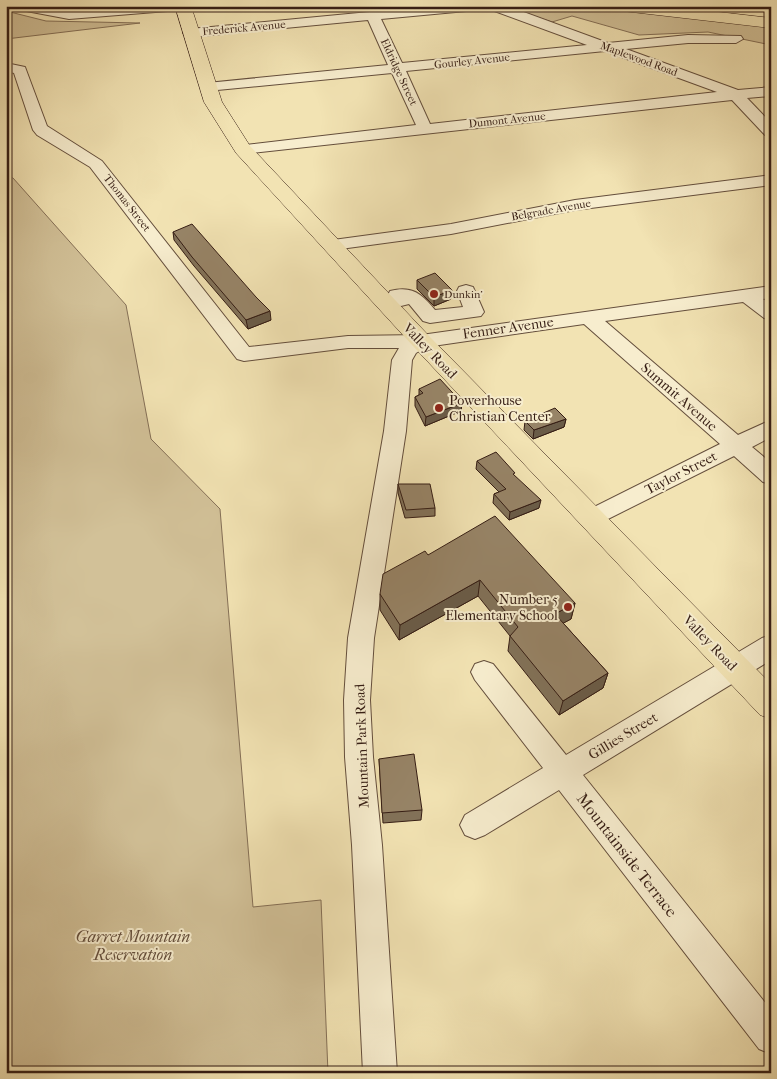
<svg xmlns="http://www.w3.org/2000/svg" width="777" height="1079" font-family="'IM FELL French Canon',serif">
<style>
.green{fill:#d2c198;stroke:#846f56}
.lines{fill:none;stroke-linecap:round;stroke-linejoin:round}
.minor-casing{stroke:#644e3c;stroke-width:2}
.major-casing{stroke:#351d14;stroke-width:1}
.highway-casing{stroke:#351d14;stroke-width:1}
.minor{fill:#f7edce;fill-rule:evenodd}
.major{fill:#f2e3b3;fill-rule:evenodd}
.highway{fill:#f2e3b3;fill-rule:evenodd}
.wall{fill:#827259;stroke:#351d14}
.shaded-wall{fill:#6a5c48;stroke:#351d14}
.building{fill:#978467;stroke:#351d14}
.poi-dot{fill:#8f2418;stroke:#f7edce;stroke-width:2}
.labels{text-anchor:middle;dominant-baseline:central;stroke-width:4;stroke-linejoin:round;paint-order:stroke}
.far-street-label{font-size:11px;fill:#351d14;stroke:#f7edce}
.far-poi-label{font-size:11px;fill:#351d14;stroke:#f7edce;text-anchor:start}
.street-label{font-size:14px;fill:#351d14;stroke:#f7edce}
.poi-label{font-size:14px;fill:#351d14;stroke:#f7edce;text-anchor:start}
.near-street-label{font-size:16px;fill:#351d14;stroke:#f7edce}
.near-park-label{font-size:16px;font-style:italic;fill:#644e3c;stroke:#f7edce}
</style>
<rect width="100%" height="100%" fill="#f2e3b3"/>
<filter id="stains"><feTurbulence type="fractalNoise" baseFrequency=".004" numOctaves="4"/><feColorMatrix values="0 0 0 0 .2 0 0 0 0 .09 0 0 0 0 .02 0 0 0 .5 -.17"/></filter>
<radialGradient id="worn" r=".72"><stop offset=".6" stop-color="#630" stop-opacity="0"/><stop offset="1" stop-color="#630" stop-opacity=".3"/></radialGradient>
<g class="green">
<polygon points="504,6 586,6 771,27 771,45 708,32 639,35 572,16 552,22"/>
<polygon points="6,11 46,21 140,23 6,39"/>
<polygon points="6,175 13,178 126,305 151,439 220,509 253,907 321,900 328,1073 6,1073"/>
</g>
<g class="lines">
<g class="minor-casing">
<g id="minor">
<polygon points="15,6 44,6 69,11 128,6 186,6 180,10 69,19 21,10"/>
<path d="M432 6H483L477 10 381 19 402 63 587 45 489 9 488 6H507L608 43 688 35 741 36 743 39 736 43H688L626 49 738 90 771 87V96L747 98 771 123V137L765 135 732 100 243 154 237 152 235 149 237 146 416 125 392 73 207 91 202 90 200 87 202 84 207 83 388 65 368 20 190 37 183 33 190 29ZM605 51 717 92 430 124 406 71Z"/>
<polygon points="6,63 25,67 47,126 102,161 249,347 348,336 421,335 771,286 771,298 763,299 771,304 771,320 764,318 743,302 605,321 738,435 771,420 771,437 752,447 771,463 771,484 763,482 734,456 592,527 584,524 580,518 584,512 720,444 584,324 426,347 416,353 412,360 406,431 374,638 370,700 373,757 382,845 397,1073 363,1073 352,845 345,757 344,700 348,638 384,431 392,360 399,348 348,348 244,361 237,359 90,167 37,135 33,130 14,73 6,71"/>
<polygon points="771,175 771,185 575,210 451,234 333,250 327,249 324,245 327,241 333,240 451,224 575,200"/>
<path d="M466 285 473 287 484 312 481 316 430 323 423 321 409 304 401 306 389 303 386 299 390 291C412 285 422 294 435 310L463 307 457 291 459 287Z"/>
<polygon points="771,635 771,660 583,775 771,1010 771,1054 759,1049 559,790 485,835 475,839 465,835 460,825 465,815 543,768 475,680 471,672 475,664 484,661 493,664 566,755 762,638"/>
</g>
</g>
<g class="major-casing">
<polygon id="major" points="175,6 191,6 222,102 250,146 429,336 771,684 771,719 760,715 413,346 236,153 204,102"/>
</g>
<g class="highway-casing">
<polygon id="highway" points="616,6 666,6 771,18 771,28 623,11 618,9"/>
</g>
<use href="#minor" class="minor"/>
<use href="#major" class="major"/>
<use href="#highway" class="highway"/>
</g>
<g class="wall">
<polygon points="173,232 271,320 248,329 194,266 174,240"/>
<polygon points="417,280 451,299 434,306 417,289"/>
<polygon points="419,389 462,403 461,411 425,426 415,406 415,397 419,395"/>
<polygon points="566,419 564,427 533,439 524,430 525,421"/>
<polygon points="477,461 514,475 539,508 509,520 493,503 494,494 499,492 476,469"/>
<polygon points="398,484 435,508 435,516 405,518 398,493"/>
<polygon points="428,555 575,603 571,619 563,623 608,673 603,688 559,715 508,651 510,636 478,596 399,640 380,610 380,594"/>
<polygon points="379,759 422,810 421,820 383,823"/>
</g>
<g class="shaded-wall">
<polygon points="452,290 451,299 434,306 434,297"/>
<polygon points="270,311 271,320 248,329 246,320"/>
<polygon points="462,403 461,411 425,426 426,417"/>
<polygon points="566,419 564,427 533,439 534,430"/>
<polygon points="541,500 539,508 509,520 510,512"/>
<polygon points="480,580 478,596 399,640 400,625"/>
<polygon points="575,603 571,619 551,630 555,614"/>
<polygon points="608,673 603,688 559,715 563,701"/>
</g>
<g class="building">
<polygon points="192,224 256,297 270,311 246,320 192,257 173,232"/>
<polygon points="435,273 452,290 434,297 417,280"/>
<polygon points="440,379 462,403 426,417 415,397 423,393 419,389"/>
<polygon points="555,408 566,419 534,430 525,421"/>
<polygon points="496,452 515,473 513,474 541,500 510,512 494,494 506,489 477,461"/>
<polygon points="398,484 430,484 435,508 406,510"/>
<polygon points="495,516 575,603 555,614 608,673 563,701 510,636 518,627 480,580 400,625 380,594 383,574 425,551 428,555"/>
<polygon points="414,754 422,810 382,813 379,759"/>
</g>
<g class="poi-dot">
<circle cx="434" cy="294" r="5"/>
<circle cx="439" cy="408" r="5"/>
<circle cx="568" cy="607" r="5"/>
</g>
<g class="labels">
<g class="far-street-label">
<text transform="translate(244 28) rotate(-5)">Frederick Avenue</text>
<text transform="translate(639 59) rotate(20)">Maplewood Road</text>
<text transform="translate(472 61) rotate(-6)">Gourley Avenue</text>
<text transform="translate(399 72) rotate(65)">Eldridge Street</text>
<text transform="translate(507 120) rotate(-6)">Dumont Avenue</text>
<text transform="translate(127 203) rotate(52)">Thomas Street</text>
<text transform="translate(551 210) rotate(-10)">Belgrade Avenue</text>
</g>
<g class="far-poi-label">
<text x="444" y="294">Dunkin'</text>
</g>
<g class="street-label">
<text transform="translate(508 328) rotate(-8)">Fenner Avenue</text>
<text transform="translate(430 351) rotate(46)">Valley Road</text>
<text transform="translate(679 397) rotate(41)">Summit Avenue</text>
<text transform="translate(681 473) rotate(-27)">Taylor Street</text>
<text transform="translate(710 643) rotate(46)">Valley Road</text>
<text transform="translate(623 736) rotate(-31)">Gillies Street</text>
<text transform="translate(362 746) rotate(-92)">Mountain Park Road</text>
</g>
<g class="poi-label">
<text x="449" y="400">Powerhouse<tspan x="449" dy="16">Christian Center</tspan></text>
<text x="558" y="599" text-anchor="end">Number 5<tspan x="558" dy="16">Elementary School</tspan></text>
</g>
<g class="near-street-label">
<text transform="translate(627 855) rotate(52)">Mountainside Terrace</text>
</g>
<g class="near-park-label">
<text x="133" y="936">Garret Mountain<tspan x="133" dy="18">Reservation</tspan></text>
</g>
</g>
<rect width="777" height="1079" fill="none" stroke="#f2e3b3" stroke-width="25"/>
<rect x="8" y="8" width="762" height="1064" fill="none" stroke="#351d14" stroke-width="2.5"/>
<rect x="12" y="12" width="752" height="1054" fill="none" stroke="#351d14"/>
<rect width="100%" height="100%" filter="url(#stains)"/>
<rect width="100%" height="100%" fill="url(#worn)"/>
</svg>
